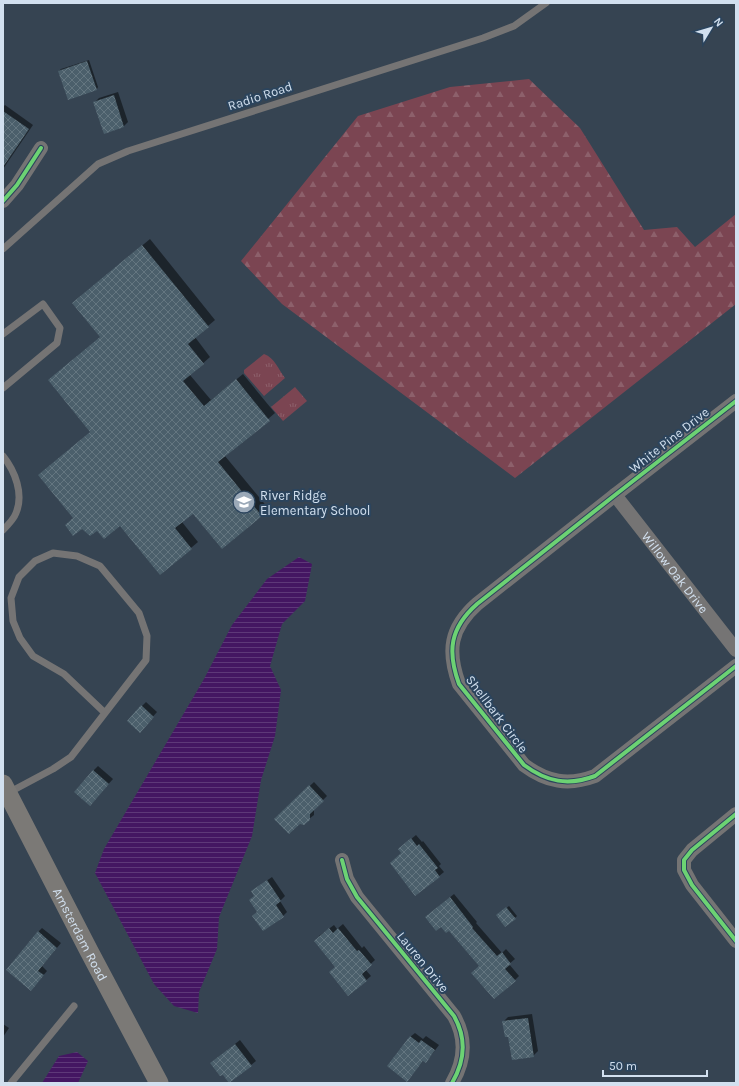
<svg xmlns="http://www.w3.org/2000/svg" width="739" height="1086" font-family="Karla,sans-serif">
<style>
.forest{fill:url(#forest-firs)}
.park{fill:url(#park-tufts)}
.water{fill:url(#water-rules)}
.shadow{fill:#0007}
.building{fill:url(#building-cross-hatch)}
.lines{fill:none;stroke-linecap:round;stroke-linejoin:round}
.service{stroke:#757474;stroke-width:7}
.minor{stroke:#757474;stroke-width:14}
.secondary{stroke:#7b7976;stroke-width:19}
.cycleway-casing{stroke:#2b445d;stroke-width:6}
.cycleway{stroke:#6cd273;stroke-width:4}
.labels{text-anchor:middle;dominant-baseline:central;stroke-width:4;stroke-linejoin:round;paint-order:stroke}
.street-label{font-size:13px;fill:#d2e0ef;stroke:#2b445d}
.poi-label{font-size:13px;fill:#d2e0ef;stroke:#2b445d;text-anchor:start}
</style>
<defs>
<pattern id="forest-firs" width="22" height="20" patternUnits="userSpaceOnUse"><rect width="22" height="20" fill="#7b4552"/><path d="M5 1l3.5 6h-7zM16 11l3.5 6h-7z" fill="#8d606b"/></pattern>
<pattern id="park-tufts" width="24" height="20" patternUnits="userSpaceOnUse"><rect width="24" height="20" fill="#7b4552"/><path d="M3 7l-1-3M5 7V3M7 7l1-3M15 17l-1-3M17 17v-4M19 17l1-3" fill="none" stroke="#8d606b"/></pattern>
<pattern id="water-rules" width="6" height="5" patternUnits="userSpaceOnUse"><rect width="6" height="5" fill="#441662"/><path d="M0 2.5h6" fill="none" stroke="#5e3879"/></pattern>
<pattern id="building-cross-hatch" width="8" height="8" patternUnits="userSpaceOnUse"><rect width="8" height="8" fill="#4b5f6b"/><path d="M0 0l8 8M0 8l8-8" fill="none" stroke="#647680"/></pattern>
</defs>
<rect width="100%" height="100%" fill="#364452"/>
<polygon class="forest" points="529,79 580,128 644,230 677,227 695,247 736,214 736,304 515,478 282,304 241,261 358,116 450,87"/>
<g class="park">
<path d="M264 354C275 358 278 369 285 378L264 396 244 373V370Z"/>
<polygon points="295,387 307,401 283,421 271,407"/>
</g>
<g class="water">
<polygon points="299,557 312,564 305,601 282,624 270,666 281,690 275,736 261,780 252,836 219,917 217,949 199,992 198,1013 174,1006 154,984 95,873 104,849 204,679 232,625 267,579"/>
<polygon points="77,1052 88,1061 78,1083 42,1083 59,1056"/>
</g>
<g class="shadow">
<polygon points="89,60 98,87 97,89 59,71 61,69"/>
<polygon points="118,92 128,122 124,126 105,132 95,102 99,98"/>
<polygon points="5,105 33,125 3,169 3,107"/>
<polygon points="150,239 215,320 195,337 210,357 190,375 211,400 243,374 275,413 225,456 268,508 222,548 193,513 182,522 198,542 160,574 120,524 97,529 74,517 91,432 101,337 73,303"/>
<polygon points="146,702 157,712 144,727 142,706"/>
<polygon points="98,766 113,779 94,800 93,771"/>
<polygon points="314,782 327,796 314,809 314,815 309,819 275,819"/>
<polygon points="416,835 422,842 423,841 441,864 439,866 444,872 416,895 402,853 399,849"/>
<polygon points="272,877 285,896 280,901 287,912 283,916 258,912 255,895 252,891"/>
<polygon points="454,894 477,922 476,923 502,953 506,949 515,959 509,964 519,976 515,980 480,966 449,929 426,917"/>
<polygon points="509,906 517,916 515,918 499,914"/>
<polygon points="343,924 362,948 364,946 375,960 365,969 371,976 349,995 336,967 319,936 334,925 337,929"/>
<polygon points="42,928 61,943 42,966 47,971 35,985 38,932"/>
<polygon points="532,1014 538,1051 533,1056 509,1036 503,1022 508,1017"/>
<polygon points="3,1024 9,1028 3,1037"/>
<polygon points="415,1033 423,1039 426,1036 439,1045 430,1057 424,1060 407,1080 410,1037"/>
<polygon points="240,1040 256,1061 230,1082 216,1059"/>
</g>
<g class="building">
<polygon points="87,61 97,90 68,100 58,71"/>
<polygon points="114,95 124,127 104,134 93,102"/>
<polygon points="3,111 29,129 3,167"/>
<polygon points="142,245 209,327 188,344 204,364 183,381 204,406 236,379 270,421 218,462 262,516 222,549 193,514 175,528 192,549 160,575 120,526 104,539 97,531 90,536 82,529 73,536 65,525 73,518 38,475 90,432 48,380 100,337 72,303"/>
<polygon points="141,705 154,717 140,733 127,721"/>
<polygon points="93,770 109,784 90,806 74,792"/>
<polygon points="309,785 324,801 310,814 310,820 304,825 300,824 289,834 274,819"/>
<polygon points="411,838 417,846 419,844 438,868 435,870 440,877 415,896 390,863 401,853 398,849"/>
<polygon points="267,880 281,901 276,905 284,917 263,931 252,916 257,912 249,900 254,896 251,891"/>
<polygon points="450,897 473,927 472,928 497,956 502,952 511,964 505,969 516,981 494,999 471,973 479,966 449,931 446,933 441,927 436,931 425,917"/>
<polygon points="506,907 516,919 505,927 496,915"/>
<polygon points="329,928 333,933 338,928 357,951 359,950 372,965 362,974 367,981 348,996 329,972 335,967 314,941"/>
<polygon points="38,931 57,948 38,971 44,975 31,991 6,970"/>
<polygon points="528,1018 534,1057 512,1060 508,1037 505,1037 502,1021"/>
<polygon points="410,1036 419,1043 421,1040 435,1050 426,1063 423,1061 407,1082 387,1066"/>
<polygon points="235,1044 252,1066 229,1083 223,1075 220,1076 210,1063"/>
</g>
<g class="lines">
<g class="service">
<polyline points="3,249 98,164 128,151 483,38 514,26 546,3"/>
<polyline points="3,334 43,304 60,328 57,343 3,388"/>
<path d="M3 456C15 471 24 494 16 513 14 519 7 526 3 530"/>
<polyline points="8,793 53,769 71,757 105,713 146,660 147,636 139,613 100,566 77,556 53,553 35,561 19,577 11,598 13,621 20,638 33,656 64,674 105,713"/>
<polyline points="11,1083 74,1006"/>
</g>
<g class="minor">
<polyline points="3,201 17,185 41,148"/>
<path d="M736 401 615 495 477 604C450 628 447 651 459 684L524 765C547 782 568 786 595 776L736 666"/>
<path id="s1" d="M615 495 736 650"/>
<polyline points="736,814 692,850 684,860 684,870 692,885 736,941"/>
<path d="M342 860 347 879 357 897 454 1016C467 1039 465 1061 452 1083"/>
</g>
<path class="secondary" id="s2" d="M3 784 89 951 159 1083"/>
<g class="cycleway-casing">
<g id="cycleway">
<polyline points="3,201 17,185 41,148"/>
<path d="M736 401 615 495 477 604C450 628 447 651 459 684L524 765C547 782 568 786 595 776L736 666"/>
<polyline points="736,814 692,850 684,860 684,870 692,885 736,941"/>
<path d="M342 860 347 879 357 897 454 1016C467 1039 465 1061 452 1083"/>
</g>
</g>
<use href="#cycleway" class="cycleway"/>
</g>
<defs>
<g id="school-disc" transform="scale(1.15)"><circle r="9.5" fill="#9ba9b8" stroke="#2b445d"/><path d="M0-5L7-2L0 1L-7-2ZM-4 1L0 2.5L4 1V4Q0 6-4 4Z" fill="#fff"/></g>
</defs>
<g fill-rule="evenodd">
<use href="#school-disc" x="244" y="502"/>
</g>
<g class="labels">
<g class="street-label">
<text transform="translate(260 96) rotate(-18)">Radio Road</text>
<text transform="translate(669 440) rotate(-38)">White Pine Drive</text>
<text stroke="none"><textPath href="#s1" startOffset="98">Willow Oak Drive</textPath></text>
<text transform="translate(497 714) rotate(53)">Shellbark Circle</text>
<text stroke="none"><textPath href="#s2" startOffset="169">Amsterdam Road</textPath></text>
<text transform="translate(423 962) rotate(51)">Lauren Drive</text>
</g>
<g class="poi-label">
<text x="260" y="495">River Ridge<tspan x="260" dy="15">Elementary School</tspan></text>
</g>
</g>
<rect width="739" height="1086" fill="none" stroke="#d2e0ef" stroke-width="8"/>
<g transform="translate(711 28) rotate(52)" stroke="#2b445d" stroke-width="3" paint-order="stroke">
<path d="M0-3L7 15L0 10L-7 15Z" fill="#d2e0ef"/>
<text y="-6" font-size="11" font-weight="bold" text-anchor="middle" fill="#d2e0ef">N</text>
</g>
<path d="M603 1070v6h104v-6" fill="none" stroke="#d2e0ef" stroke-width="2"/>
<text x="609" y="1070" font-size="12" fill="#d2e0ef" stroke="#2b445d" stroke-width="3" paint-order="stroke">50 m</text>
</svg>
